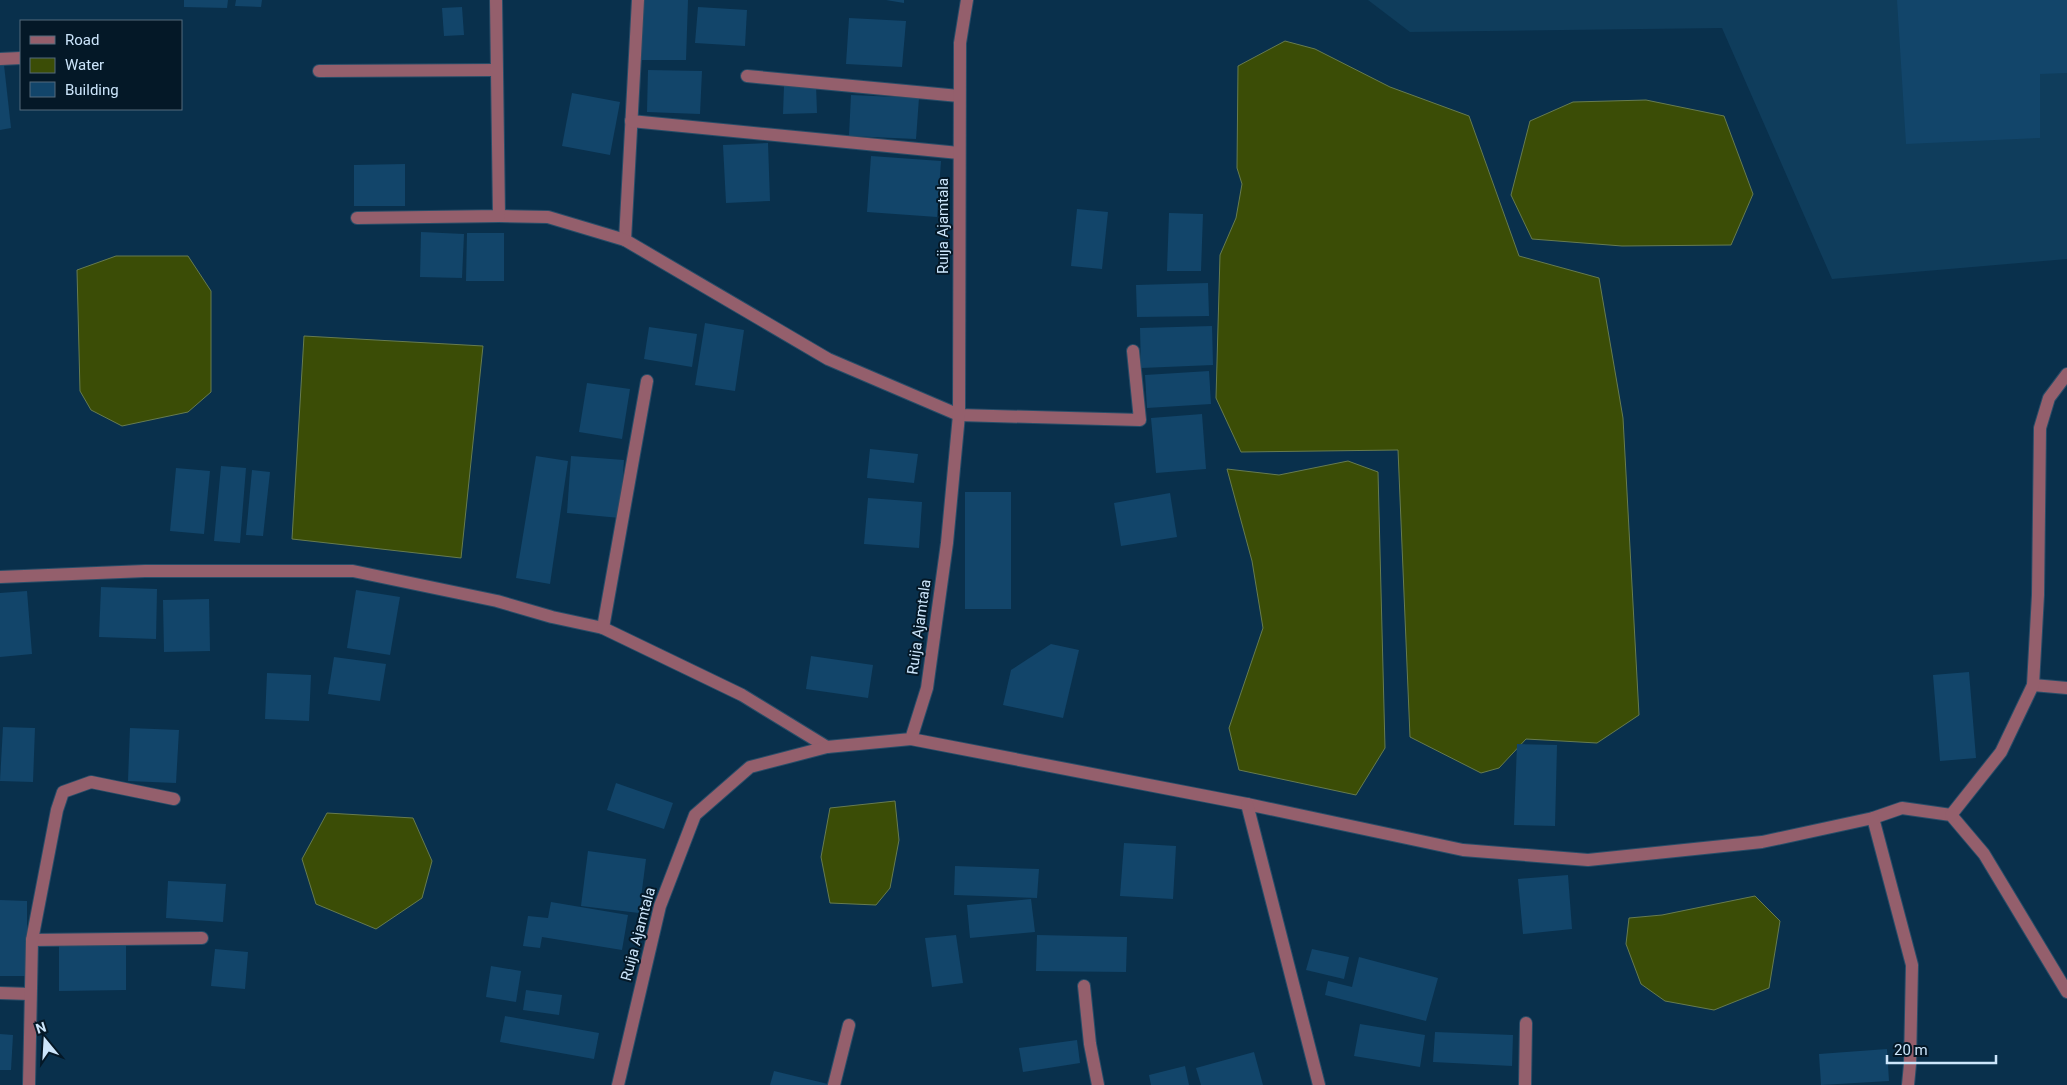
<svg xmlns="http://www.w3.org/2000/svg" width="2067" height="1085" font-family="Roboto,sans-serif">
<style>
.built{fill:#0f3d5c}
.water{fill:#3b4d06;stroke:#667b50}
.building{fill:#12456a}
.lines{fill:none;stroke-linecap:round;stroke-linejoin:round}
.minor-casing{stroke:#284d68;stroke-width:14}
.minor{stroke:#945f6c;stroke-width:12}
.labels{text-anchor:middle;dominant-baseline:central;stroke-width:4;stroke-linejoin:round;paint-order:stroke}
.street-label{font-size:15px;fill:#cce5fb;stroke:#041827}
</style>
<rect width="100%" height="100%" fill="#09304c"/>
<polygon class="built" points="1368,0 2067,0 2067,259 1832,279 1722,28 1410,32"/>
<g class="water">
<polygon points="1285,41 1315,49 1390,87 1469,116 1519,256 1599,278 1623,418 1639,715 1597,743 1526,739 1499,768 1481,773 1410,737 1398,450 1241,452 1216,398 1220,255 1236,218 1242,184 1237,168 1238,66"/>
<polygon points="1646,100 1724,116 1753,194 1731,245 1622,246 1532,239 1511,195 1530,121 1573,102"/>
<polygon points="116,256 188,256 211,291 211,392 188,412 122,426 91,410 80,391 77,270"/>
<polygon points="304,336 483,346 461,558 292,539"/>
<polygon points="1348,461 1378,472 1385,748 1356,795 1239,770 1229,728 1263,628 1252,561 1227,469 1279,475"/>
<polygon points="895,801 899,840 890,888 876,905 830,903 821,857 830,808"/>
<polygon points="327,813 413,818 432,861 422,898 376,929 316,904 302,859"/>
<polygon points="1755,896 1780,921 1769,988 1714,1010 1665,1001 1641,984 1626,944 1629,918 1662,915"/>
</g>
<g class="building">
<polygon points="184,0 228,0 227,8 184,7"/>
<polygon points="236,0 262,0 261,7 235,6"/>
<polygon points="640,0 688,0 686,60 639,60"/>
<polygon points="886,0 904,0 904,3"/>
<polygon points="1897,0 2067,0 2067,73 2040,74 2040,138 1906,144"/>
<polygon points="462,7 464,35 444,36 442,8"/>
<polygon points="698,7 747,10 745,46 695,43"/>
<polygon points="849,18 906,21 902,67 846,64"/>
<polygon points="4,65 11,128 0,130 0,66"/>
<polygon points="648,70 702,71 700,114 647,112"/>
<polygon points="816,85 817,113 783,114 784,86"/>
<polygon points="572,93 620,102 610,155 562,146"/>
<polygon points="851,95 919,98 916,139 849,136"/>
<polygon points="768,143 770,201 726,203 723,145"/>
<polygon points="871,156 941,161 937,217 867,212"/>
<polygon points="405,164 405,206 354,206 354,165"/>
<polygon points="1077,209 1108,212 1102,269 1071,266"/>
<polygon points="1169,213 1203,214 1201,271 1167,271"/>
<polygon points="421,232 464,234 462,278 420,277"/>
<polygon points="467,233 504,233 504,281 466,281"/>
<polygon points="1208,283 1209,316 1137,317 1136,285"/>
<polygon points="705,323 744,330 735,391 695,385"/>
<polygon points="1212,326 1213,365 1141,368 1140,328"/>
<polygon points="649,327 697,334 692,367 644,359"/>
<polygon points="1209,371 1211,404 1147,408 1145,375"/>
<polygon points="587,383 630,389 622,439 579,432"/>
<polygon points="1202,414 1206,469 1156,473 1151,418"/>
<polygon points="870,449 918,454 914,483 867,478"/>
<polygon points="536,456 568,461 550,584 516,578"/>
<polygon points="571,456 624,460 620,518 567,513"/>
<polygon points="221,466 246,468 240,543 214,541"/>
<polygon points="176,468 210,471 204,534 170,531"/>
<polygon points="252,470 270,472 263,536 246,535"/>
<rect x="965" y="492" width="46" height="117"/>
<polygon points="1170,493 1177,537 1121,546 1114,503"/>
<polygon points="868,498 922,502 919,548 864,544"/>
<polygon points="101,587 157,589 156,639 99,637"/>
<polygon points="356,590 400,597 390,655 347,648"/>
<polygon points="27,591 32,654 0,657 0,593"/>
<polygon points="209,599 210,651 164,652 163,600"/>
<polygon points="1051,644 1079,650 1063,718 1003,705 1011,670"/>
<polygon points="811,656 873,665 868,698 806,689"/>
<polygon points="334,657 386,664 380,701 328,694"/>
<polygon points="1969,672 1976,758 1940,761 1933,675"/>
<polygon points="267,673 311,675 309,721 265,719"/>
<polygon points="3,727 35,728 33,782 0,781"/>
<polygon points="130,728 179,730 176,783 128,781"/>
<polygon points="1517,744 1557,745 1555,826 1514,825"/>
<polygon points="616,783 673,803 664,829 607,810"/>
<polygon points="1124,843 1176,846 1173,899 1120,896"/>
<polygon points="588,851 646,859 639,913 581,906"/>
<polygon points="955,866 1039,869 1037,898 954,895"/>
<polygon points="1568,875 1572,929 1523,934 1518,879"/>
<polygon points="168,881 226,884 223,922 166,918"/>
<polygon points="1031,899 1035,932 970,938 967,905"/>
<polygon points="0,900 27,901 27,976 0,976"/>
<polygon points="551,902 628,915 622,950 542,937 540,948 523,946 528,916 548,918"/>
<polygon points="956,935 963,983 932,987 925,938"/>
<polygon points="1037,935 1127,937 1126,972 1036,971"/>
<polygon points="126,943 126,990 59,991 59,945"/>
<polygon points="215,949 248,952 245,989 211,986"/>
<polygon points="1312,949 1349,957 1344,979 1306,970"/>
<polygon points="1359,957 1438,978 1426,1021 1325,995 1328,981 1352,987"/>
<polygon points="491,966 521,971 516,1002 486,997"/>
<polygon points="526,990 562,995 559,1015 523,1010"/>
<polygon points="505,1016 599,1033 594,1059 500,1042"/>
<polygon points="1360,1024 1425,1035 1420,1067 1354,1056"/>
<polygon points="1435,1032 1513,1035 1512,1066 1433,1062"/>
<polygon points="0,1034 13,1035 11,1070 0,1070"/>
<polygon points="1077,1040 1080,1063 1023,1072 1019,1048"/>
<polygon points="1887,1049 1889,1081 1821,1085 1819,1054"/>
<polygon points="1254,1052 1263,1085 1201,1085 1196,1068"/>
<polygon points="1185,1066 1189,1085 1151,1085 1149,1075"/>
<polygon points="774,1071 828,1084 828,1085 770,1085"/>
</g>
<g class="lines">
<g class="minor-casing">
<g id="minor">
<polyline points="638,0 625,240 828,359 959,415 1140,420 1133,351"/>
<polyline points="0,59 21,58"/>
<polyline points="319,71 496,70"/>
<polyline points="747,76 959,96"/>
<polyline points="631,121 959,153"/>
<polyline points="499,216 548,217 625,240"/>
<polyline points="357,218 499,216 496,0"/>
<polyline points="0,577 145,571 353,571 497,601 552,617 603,628 742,695 827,747"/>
<polyline points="603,628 647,381"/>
<polyline points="2033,685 2067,688"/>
<polyline points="911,739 1247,804 1463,850 1588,860 1762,842 1873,818 1902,808 1951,815 1984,854 2067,992"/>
<polyline points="1247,804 1319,1085"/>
<polyline points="1951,815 2001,752 2033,685 2038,595 2040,428 2049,398 2067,374"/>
<polyline points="1873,818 1912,965 1910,1064 1908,1085"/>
<polyline points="32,940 202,938"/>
<polyline points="1084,986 1090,1044 1098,1085"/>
<polyline points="0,993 30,994"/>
<polyline points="29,1085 32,940 57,810 63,792 91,782 174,799"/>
<polyline points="618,1085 660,906 695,815 750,767 827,747 911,739 927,688 947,543 959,415 960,43 967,0"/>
<polyline points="834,1085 849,1025"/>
<polyline points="1525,1085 1526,1023"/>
</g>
</g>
<use href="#minor" class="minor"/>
</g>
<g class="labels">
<g class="street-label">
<text transform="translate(943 226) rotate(-90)">Ruija Ajamtala</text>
<text transform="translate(919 627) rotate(-82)">Ruija Ajamtala</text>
<text transform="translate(638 934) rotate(-75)">Ruija Ajamtala</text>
</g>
</g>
<rect x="20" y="20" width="162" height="90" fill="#041827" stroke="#546a7c"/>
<rect x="30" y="36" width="25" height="8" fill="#945f6c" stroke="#546a7c"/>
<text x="65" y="45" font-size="15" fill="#cce5fb">Road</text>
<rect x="30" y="58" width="25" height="15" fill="#3b4d06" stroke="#546a7c"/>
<text x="65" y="70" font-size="15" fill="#cce5fb">Water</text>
<rect x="30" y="82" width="25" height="15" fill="#12456a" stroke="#546a7c"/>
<text x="65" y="95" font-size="15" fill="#cce5fb">Building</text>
<g transform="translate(45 1040) rotate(342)" stroke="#041827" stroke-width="4" paint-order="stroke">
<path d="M0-4L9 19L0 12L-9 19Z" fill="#cce5fb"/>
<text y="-8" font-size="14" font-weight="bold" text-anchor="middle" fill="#cce5fb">N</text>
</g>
<path d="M1887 1055v8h109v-8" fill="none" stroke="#cce5fb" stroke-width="2.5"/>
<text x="1894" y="1055" font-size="15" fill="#cce5fb" stroke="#041827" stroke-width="4" paint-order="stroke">20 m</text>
</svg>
